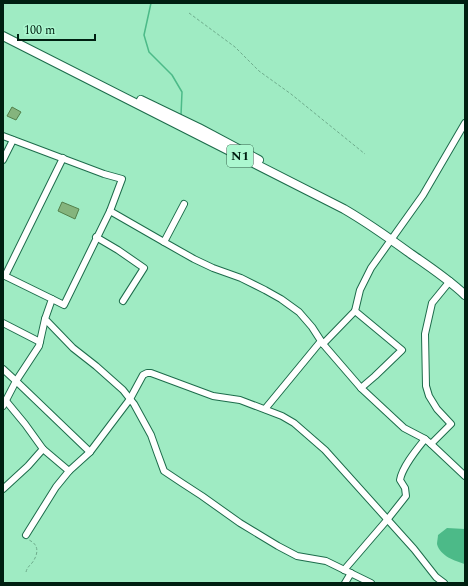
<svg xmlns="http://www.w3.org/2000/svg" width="468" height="586" font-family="Spectral,serif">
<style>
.water{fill:#4cba88}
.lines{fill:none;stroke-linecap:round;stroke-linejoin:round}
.stream{stroke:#4cba88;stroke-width:1.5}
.building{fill:#85b47d;stroke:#53804b}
.minor-casing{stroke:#1d6c4b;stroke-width:8}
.major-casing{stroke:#1d6c4b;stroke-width:10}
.path{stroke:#6eac8c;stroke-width:1;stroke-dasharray:3 2;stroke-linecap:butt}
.minor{stroke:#fff;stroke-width:6}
.major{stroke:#fff;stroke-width:8}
.labels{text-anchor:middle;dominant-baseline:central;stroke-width:4;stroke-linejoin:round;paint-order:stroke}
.shield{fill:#acf8d0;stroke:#34604a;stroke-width:1}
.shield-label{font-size:13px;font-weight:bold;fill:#001f11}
</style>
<rect width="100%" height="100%" fill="#9febc3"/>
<path class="water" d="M447 528 465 529V564C455 561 440 556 437 544 437 542 438 537 438 535Z"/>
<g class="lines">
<polyline class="stream" points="151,3 144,35 149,52 172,75 182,92 181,115"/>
</g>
<g class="building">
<polygon points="12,107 21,112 16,120 7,116"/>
<polygon points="62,202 79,209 75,219 58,211"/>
</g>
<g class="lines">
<g class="minor-casing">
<g id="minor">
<polyline points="3,136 104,174 122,179 110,211"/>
<polyline points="3,160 13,140"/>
<polyline points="184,204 164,242 194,259 213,268 241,278 265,290 281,299 299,312 312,327 323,344 361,388"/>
<polyline points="96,237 118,250 144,268 123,301"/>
<polyline points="3,275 52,299 45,319 73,348 96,366 123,390 134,404 151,435 157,452 164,471 182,483 202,496 240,523 278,546 297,556 326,561 371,583"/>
<polyline points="5,276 63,158"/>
<polyline points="52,299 64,305 110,211 164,242"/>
<polyline points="3,323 40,342"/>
<polyline points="323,344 355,311"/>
<polyline points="3,369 16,381 90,452"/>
<polyline points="6,401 25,424 43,449 69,471"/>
<polyline points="3,406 16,381 39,346 45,319"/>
<polyline points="265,409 321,341"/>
<polyline points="425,439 404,428 361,388 375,376 402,350 355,311 360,290 371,268 423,195 465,123"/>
<polyline points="431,444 465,476"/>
<polyline points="3,489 28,466 43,449"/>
<polyline points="26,535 56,487 69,471 90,452 130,399 143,375 147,373 151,373 213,396 240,400 282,416 294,423 325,450 414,549 436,577 444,583"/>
<path d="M344 570 387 520 406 496 405 488 400 480C402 467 417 449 425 439L431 444 451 424 437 409 429 396 426 386 425 334 432 303 450 281"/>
<polyline points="345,583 351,573"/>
</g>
</g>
<g class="major-casing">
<g id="major">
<path d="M3 36 344 209C368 223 389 238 411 254 430 267 448 279 465 295"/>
<polyline points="141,100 199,128 259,160"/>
</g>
</g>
<g class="path">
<polyline points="189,13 235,47 259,71 291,94 365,154"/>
<path d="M26 572C27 568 29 566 32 563 38 555 40 545 29 540"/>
</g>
<use href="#minor" class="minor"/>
<use href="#major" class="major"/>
</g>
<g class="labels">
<rect class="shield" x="227" y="145" width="26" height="22" rx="3"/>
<g class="shield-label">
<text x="240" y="156">N1</text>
</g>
</g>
<rect width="468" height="586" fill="none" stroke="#001f11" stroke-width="8"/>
<path d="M18 34v6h77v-6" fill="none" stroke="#001f11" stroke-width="2"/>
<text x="24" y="34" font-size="12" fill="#001f11" stroke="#acf8d0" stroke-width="3" paint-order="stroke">100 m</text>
</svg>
